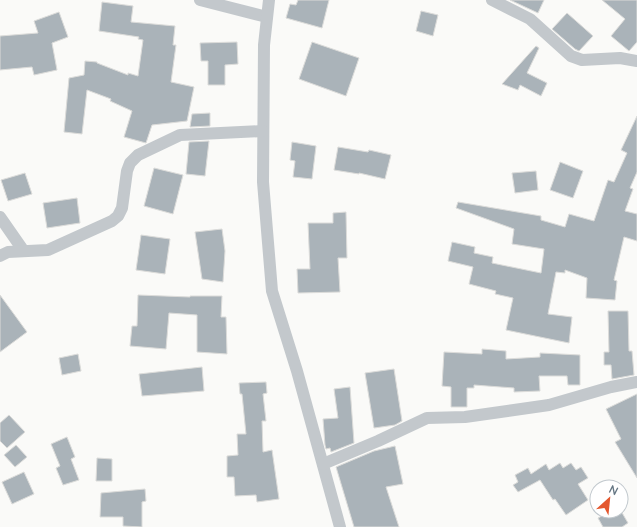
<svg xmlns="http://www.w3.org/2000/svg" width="637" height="527" font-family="Lato,sans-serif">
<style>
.building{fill:#aab3b9;stroke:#dcdcda}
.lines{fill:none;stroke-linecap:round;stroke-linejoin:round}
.street{stroke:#c3c8cc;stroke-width:12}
</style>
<rect width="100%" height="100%" fill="#fafaf8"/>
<g class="building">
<polygon points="298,0 329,0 322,28 286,18 290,4 296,5"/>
<polygon points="510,0 544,0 538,13"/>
<polygon points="602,0 637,0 637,42 629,51 611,36 625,19"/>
<polygon points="102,2 133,6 131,22 175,26 173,45 176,45 171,82 194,87 187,121 152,125 146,143 124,137 132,111 110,101 111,99 87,90 82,134 64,132 69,78 84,75 85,61 97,62 97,63 128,75 128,73 138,76 143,40 138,39 139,37 99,31"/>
<polygon points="421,11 438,15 433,36 416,31"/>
<polygon points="59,12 68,37 52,43 57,70 34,75 32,67 0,70 0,36 38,33 34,21"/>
<polygon points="567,13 593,36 579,51 575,49 552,29"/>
<polygon points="237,42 238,64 225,65 225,85 208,85 208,61 201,61 200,43"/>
<polygon points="312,42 359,58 346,96 299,79"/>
<polygon points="536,46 539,48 527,73 547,83 541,96 520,85 518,90 502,84"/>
<polygon points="210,113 210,126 190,127 192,114"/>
<polygon points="637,116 637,172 630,188 633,189 625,211 637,214 637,241 624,237 614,280 617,281 615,300 586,298 587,278 565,270 565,273 556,272 548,314 572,317 569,343 506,330 513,298 495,294 496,291 469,284 473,267 448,261 452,242 475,247 474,253 493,257 492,263 541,273 544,249 512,244 514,229 456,208 458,202 541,216 541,220 565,227 569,214 594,221 608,180 614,182 627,153 621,150"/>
<polygon points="209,141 205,176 186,174 189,142"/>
<polygon points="292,142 316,146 312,179 293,177 295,161 290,160"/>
<polygon points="338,147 368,152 369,150 391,155 385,179 359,173 359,174 334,170"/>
<polygon points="560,162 583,171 573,198 550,190"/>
<polygon points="154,168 183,175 173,214 144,206"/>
<polygon points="536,171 538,190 515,193 512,173"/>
<polygon points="25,173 32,194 8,201 1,180"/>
<polygon points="77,198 80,223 47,228 43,203"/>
<polygon points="346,212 347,258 338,258 340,292 298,293 297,269 310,269 308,223 333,223 333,213"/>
<polygon points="222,229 225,251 223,282 202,279 195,232"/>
<polygon points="141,235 170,239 165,274 136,270"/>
<polygon points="0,295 27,332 0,352"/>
<polygon points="138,295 190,297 190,296 222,296 221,317 226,317 227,354 197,352 197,315 169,313 166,349 130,346 132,326 137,326"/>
<polygon points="608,311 628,311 629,351 632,351 634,375 612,379 611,365 604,365 604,352 609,352"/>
<polygon points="482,349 506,351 506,359 540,357 540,353 580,355 580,385 568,385 567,376 539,376 540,391 514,392 514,388 474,385 474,388 467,388 467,407 451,407 451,387 442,386 444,352 482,354"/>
<polygon points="78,354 81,371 62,375 59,358"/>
<polygon points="202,367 204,391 142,396 139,374"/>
<polygon points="394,369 402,421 395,425 374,428 365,373"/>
<polygon points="266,382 267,393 263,394 266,421 262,421 263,452 272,450 279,499 257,502 256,495 235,496 234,477 227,477 227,456 238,455 237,434 246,434 242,394 240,394 239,383"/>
<polygon points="350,387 354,443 331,452 330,448 326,449 325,445 323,419 338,418 334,389"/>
<polygon points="637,394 637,478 615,442 621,439 606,409"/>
<polygon points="9,415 25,432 7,448 0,441 0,423"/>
<polygon points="67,437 75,457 71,459 79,480 63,485 56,468 60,466 51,444"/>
<polygon points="16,445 27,457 15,467 4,455"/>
<polygon points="395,446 403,484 386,487 399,527 354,527 336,467 374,451"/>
<polygon points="97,458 112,459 112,481 96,481"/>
<polygon points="560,463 563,468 571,463 576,470 581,467 588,478 578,484 588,500 566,515 555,499 553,500 540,480 518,492 513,485 518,482 515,475 528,468 531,474 546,464 549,470"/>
<polygon points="24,472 34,494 12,504 2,482"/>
<polygon points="145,489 146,501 142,502 142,527 123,526 123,517 100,517 101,493"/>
<polygon points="611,511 621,511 628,523 622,527 603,527 598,518"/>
</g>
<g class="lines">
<g class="street">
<polyline points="200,0 267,17"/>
<polyline points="269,0 264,45 263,182 272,291 297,371 340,527"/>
<polyline points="492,0 530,19 571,56 582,60 620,58 637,61"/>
<polyline points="0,217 23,250"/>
<polyline points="0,256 8,252 48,250 112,221 118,216 122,208 127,171 130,163 138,155 180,135 263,131"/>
<polyline points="323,464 378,441 427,418 465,417 549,405 611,387 637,382"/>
</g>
</g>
<g transform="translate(609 499) rotate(27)"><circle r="19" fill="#ffffff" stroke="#c1c8cd"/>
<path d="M0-3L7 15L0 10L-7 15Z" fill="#e4572e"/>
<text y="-6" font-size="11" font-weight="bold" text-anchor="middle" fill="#657683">N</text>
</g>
</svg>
